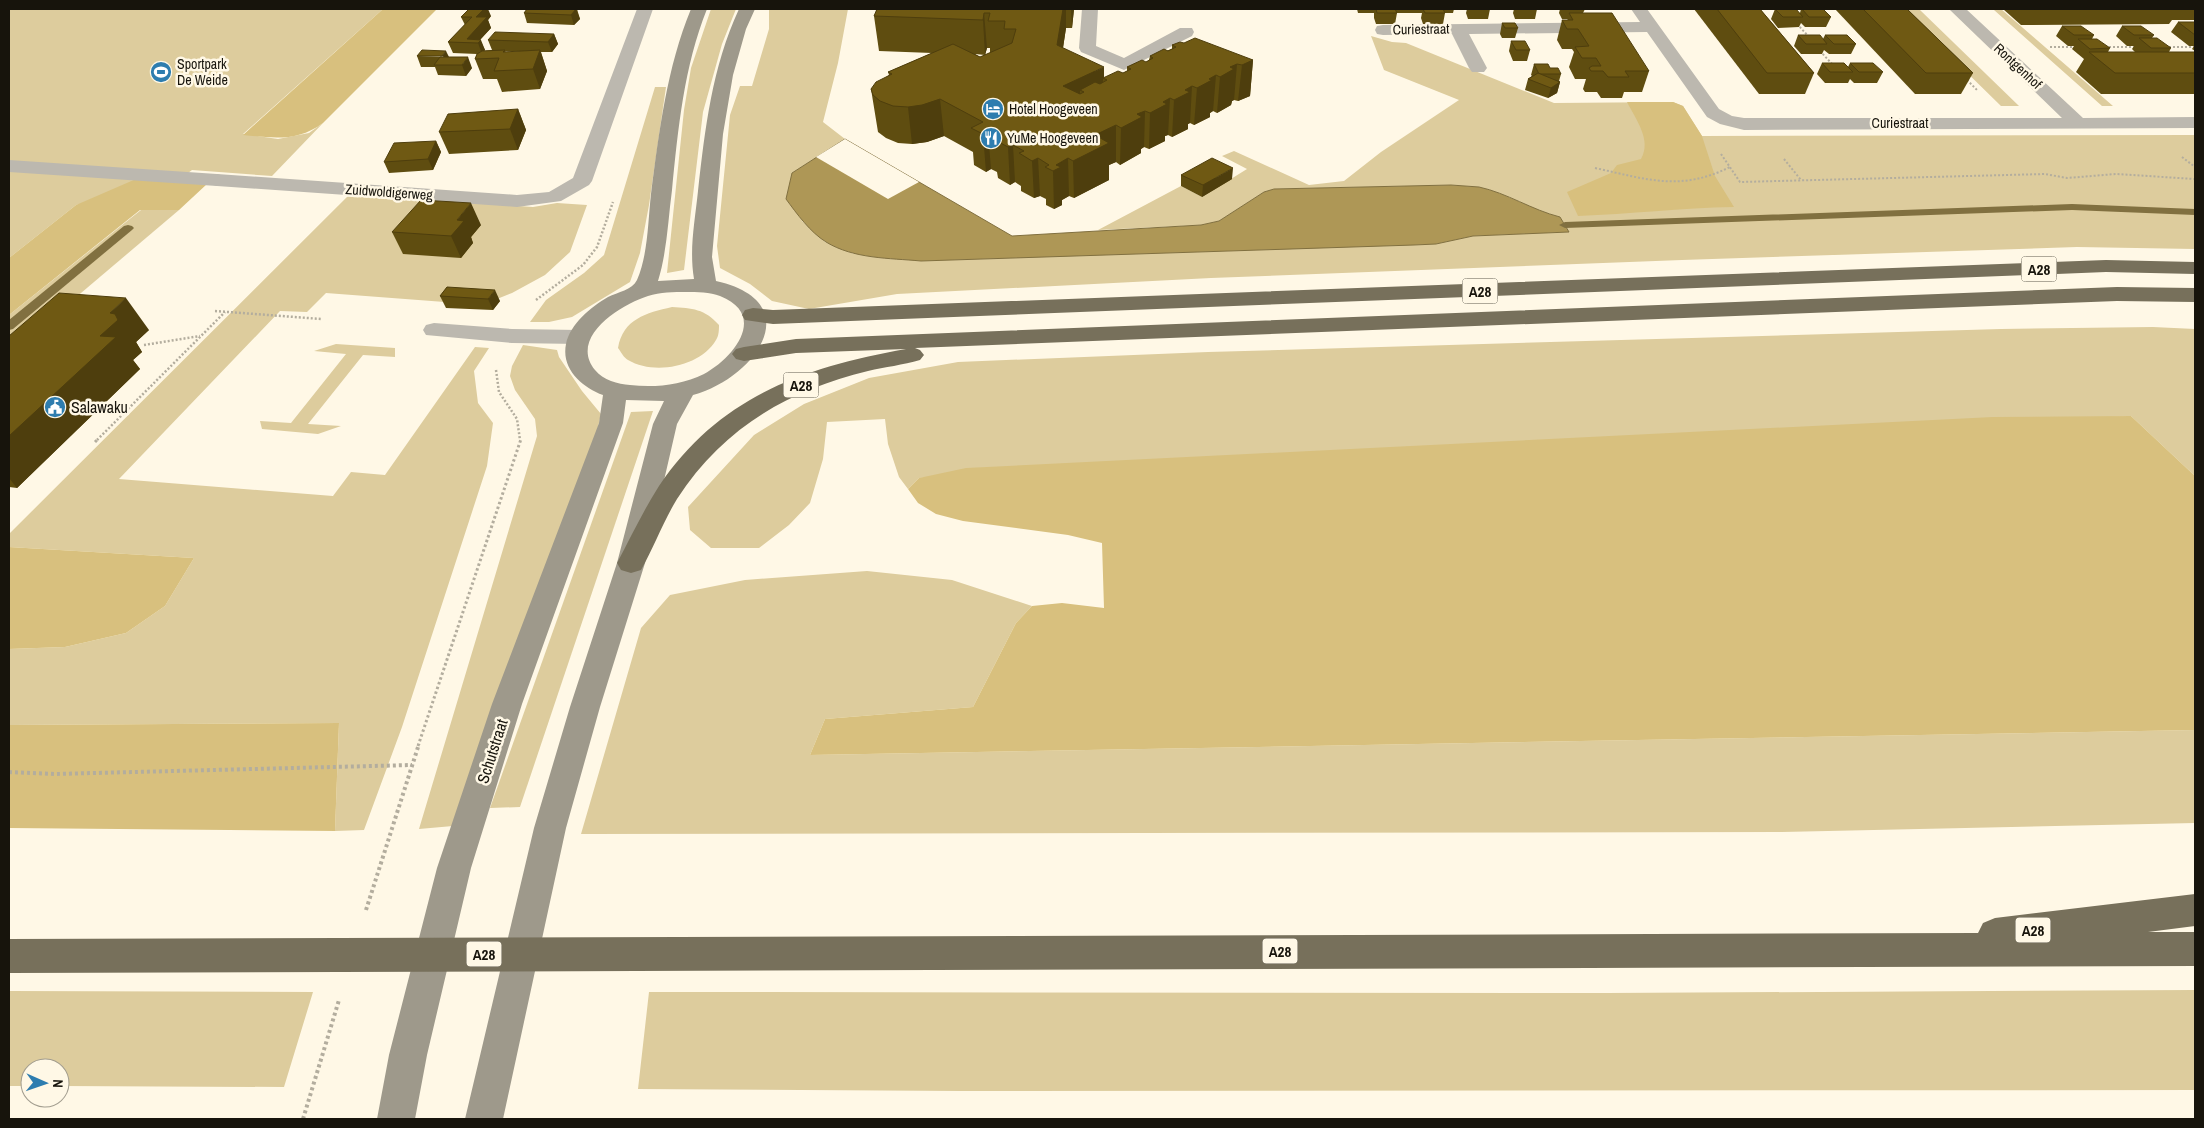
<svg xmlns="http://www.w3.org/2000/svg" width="2204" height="1128" font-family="'Archivo Narrow',sans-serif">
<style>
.green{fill:#ddcc9d}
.forest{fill:#d8c07e}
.water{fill:#ae9756;stroke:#817040}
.pier{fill:#fff8e6}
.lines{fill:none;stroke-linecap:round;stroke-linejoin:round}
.stream{fill:#817040;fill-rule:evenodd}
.path-far3{stroke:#b3ad9e;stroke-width:2;stroke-dasharray:2 2;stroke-linecap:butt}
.path-far2{stroke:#b3ad9e;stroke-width:2.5;stroke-dasharray:2 2;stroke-linecap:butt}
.path-far1{stroke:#b3ad9e;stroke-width:3;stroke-dasharray:2.5 2.5;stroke-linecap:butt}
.path{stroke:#b3ad9e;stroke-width:4;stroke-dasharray:3 3;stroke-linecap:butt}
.service{fill:#bcb8af;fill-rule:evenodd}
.minor{fill:#bcb8af;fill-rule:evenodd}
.secondary{fill:#9e998b;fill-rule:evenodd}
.motorway{fill:#77705b;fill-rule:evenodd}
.wall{fill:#5f4d10;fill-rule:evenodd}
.shaded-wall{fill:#4e3e0d}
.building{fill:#6f5913;stroke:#4e3e0d}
.labels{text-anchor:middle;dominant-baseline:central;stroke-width:5;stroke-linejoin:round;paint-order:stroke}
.far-street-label{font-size:14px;fill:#17140c;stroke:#fff8e6}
.far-poi-label{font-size:14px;fill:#17140c;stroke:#fff8e6;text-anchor:start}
.shield{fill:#fff8e6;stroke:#5d584d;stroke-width:1}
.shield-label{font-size:15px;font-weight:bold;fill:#17140c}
.poi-label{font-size:16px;fill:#17140c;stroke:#fff8e6;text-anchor:start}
.street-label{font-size:16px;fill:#17140c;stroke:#fff8e6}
</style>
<rect width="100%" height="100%" fill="#fff8e6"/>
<g class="green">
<polygon points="9,9 383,9 243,134 278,139 309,133 323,123 272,176 192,170 176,182 76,205 9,258"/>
<polygon points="711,9 736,9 722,44 703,112 684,270 667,273 684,110 691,68"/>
<path d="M769 9H848L838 63 823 122 845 139 792 173 802 221 825 242 854 254 1436 244 1473 236 1569 232 1560 217C1532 210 1507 193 1479 187 1470 186 1460 186 1451 185L1274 189 1264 192 1219 221 1201 225 1098 230 1181 186 1202 197 1247 169 1222 156 1234 151 1309 185 1344 181 1381 152 1459 100 1384 70 1371 36 1392 42 1406 43 1554 103 1673 102 1683 106 1702 136 2195 135V249L2077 247 1682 260 1211 278 897 294 809 309 772 301 750 284 720 268 717 246 730 115 740 86H752L769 29Z"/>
<polygon points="1902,9 1949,9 1920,10 2019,106 2001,106"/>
<polygon points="1959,9 2001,9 2113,106 2102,106 1994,10"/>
<polygon points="655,87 666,87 649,205 640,253 630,282 572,317 549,322 530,322 546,300 584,273 604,255"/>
<polygon points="350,194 533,207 557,203 587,205 570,252 545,275 512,293 492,301 471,304 326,293 307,312 280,311 119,479 333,496 351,472 385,475 475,347 489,348 474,371 478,403 493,423 487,466 402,727 364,830 335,831 339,723 9,725 9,649 65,647 126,633 165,606 194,558 9,547 9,534"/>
<polygon points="141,210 179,210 9,354 9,315"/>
<path d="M672 307C692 308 705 309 719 325 719 329 719 336 716 340 701 366 655 376 628 360 624 358 621 352 618 348 623 319 646 313 672 307Z"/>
<polygon points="2153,327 2195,329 2195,476 2131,416 919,478 908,489 899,477 888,444 885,419 827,422 823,459 810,503 789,525 759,548 711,548 690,530 688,507 754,435 804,404 869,378 958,362 1208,352 2001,329"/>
<polygon points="336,344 395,348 395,357 363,355 308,424 341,426 318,434 262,429 260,421 291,423 346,354 314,351"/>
<polygon points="523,345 557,350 559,357 582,391 601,414 595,440 453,826 419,829 537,436 535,419 515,390 510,376 512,366"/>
<polygon points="653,411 520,807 490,808 631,412"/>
<polygon points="867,571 952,580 1032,606 1016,623 973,707 825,719 810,755 2195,730 2195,823 1782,832 581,834 641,628 670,595 745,580"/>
<polygon points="2195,990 2195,1090 960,1091 638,1089 649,992 1607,993"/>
<polygon points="9,991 313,992 284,1087 60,1086 60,1068 30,1068 30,1086 9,1086"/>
</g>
<g class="forest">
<path d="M383 9H437L323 123C297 142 274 138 243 135Z"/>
<path d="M1627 102H1673L1683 106 1702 136 1715 176 1734 207C1681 208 1630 214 1578 216L1567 192 1611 173 1617 165 1641 159C1652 140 1636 120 1627 102Z"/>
<polygon points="136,179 207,184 179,210 140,210 9,315 9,258 76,205"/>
<polygon points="2131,416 2195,476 2195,730 810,755 825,719 973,707 1016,623 1032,606 1062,603 1104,608 1102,543 1068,535 963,521 936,514 918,503 908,489 919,478 966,468 1993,417"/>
<polygon points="9,547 194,558 165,606 126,633 65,647 9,649"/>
<polygon points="339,723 335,831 9,828 9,725"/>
</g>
<path class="water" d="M845 139 1012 236 1201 225 1219 221 1264 192 1274 189 1451 185C1460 186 1470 186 1479 187 1507 193 1532 210 1560 217L1569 232 1473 236 1436 244 1414 245 921 261C889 258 854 259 826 242 810 232 797 214 786 199L792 173Z"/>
<polygon class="pier" points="845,139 919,182 888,199 816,157"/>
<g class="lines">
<g class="stream">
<polygon points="2072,204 2195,209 2195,215 2072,210 1565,228 1559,225 1565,222"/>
<polygon points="128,225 132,226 134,228 132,230 13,329 9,330 9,320 124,226"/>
</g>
<g class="path-far3">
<polyline points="1797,24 1810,38"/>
<polyline points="2050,47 2076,47"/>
<polyline points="2105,47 2136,47"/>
<polyline points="2165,47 2195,47"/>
<polyline points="1820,51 1833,65"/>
<polyline points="1967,80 1977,90"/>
<polyline points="1721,154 1740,182 2045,174 2067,178 2116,174 2195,179"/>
<polyline points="2182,157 2195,167"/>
<polyline points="1784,159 1801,180"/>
<path d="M1595 168C1646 179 1680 192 1730 167"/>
</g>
<g class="path-far2">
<polyline points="536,300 583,265 597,247 613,202"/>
<polyline points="215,311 321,319"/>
<polyline points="144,345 200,336"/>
<polyline points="496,370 499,392 517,419 520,440"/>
<polyline points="97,440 225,312"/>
</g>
<g class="path-far1">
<polyline points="95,442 98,439"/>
<polyline points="418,746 521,439"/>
</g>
<g class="path">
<polyline points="9,772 55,774 412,765"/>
<polyline points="366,910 419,744"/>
<polyline points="303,1119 339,1000"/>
</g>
<g class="service">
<polygon points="1082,9 1098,9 1096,46 1124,58 1180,28 1192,28 1194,32 1192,36 1124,70 1081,52 1079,48"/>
<polygon points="9,160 217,174 224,176 227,180 224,184 217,186 9,172"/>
<polygon points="434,323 512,329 579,330 587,332 590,337 587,342 579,344 512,343 426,335 423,330 426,325"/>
</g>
<g class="minor">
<polygon points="637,9 653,9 592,181 589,185 561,201 517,207 217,186 210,184 207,180 210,176 217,174 517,195 549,192 573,178"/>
<polygon points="1631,9 1647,9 1719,109 1732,116 1744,118 2062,118 1950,10 1966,9 2083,118 2195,117 2195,128 1744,130 1720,124 1707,117 1647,32 1469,34 1487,68 1484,72 1472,72 1469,68 1452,34 1383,35 1377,34 1375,30 1377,26 1383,25 1640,22"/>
</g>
<path class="secondary" d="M691 9H707C684 66 678 129 672 190 668 220 667 252 658 281L694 279C689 249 695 221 698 191 705 129 712 67 739 9H755L746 29 733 75 723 134 712 257 716 281C809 302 756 378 693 395L677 424 645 563 600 707 566 828 503 1119H465L534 828 570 707 617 563 653 424 664 401 626 400 623 423 522 704 471 868 427 1055 415 1119H377L389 1055 437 868 492 704 599 423 603 395C582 387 561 369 566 344 570 324 591 307 608 297 618 292 632 290 637 280 648 255 648 221 651 194 659 132 667 67 691 9ZM686 292C697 292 710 292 720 296 768 315 734 358 704 374 681 385 655 388 630 385 618 384 603 380 595 370 568 337 622 304 648 296 660 292 674 292 686 292Z"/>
<g class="motorway">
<polygon points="2106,260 2195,262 2195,274 2106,272 773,324 745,320 742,315 745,310 753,308 773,310"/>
<path d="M2117 287 2195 288V302L2117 301 915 348 920 350 924 355 920 360C903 365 885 367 868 371 787 391 723 428 677 499 663 522 654 547 641 570L631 573 621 570 617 563C631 537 643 511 659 486 719 397 804 367 906 349L796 353 744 361 736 359 732 354 736 349 744 347 796 339Z"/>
<polygon points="2195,894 2195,926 2148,932 2195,932 2195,966 9,973 9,939 1978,933 1983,923 1995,918"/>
</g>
</g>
<g class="wall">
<polygon points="527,9 577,9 580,19 574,25 527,23 524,13"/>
<path d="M876 9H1074L1072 28H1066L1063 48 1104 78 1123 73 1127 71V67L1146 62 1149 60 1150 56 1172 49V45L1184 43 1253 60 1250 96 1238 101 1234 100 1232 101 1231 105 1217 113 1213 111 1210 113V117L1194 125 1190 123 1188 124V129L1172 137 1168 135 1165 136V141L1149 149 1144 147 1141 149V153L1120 165 1116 162 1109 165V180L1074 198 1069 196 1062 200V205L1054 209 1046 205V199L1040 196 1034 198 1021 191V186L1015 182 1010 185 998 178 997 172 991 169 986 172 974 165 973 152 944 136 927 142 912 144 898 143 886 138 878 132 871 89 889 75 888 72 932 53 879 51 874 16 876 12ZM987 48H990V53L980 57 975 54 985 55Z"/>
<polygon points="1357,9 1454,9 1453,13 1445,13 1443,24 1423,24 1421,18 1422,13 1397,13 1395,24 1376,24 1374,18 1374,13 1358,13"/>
<polygon points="1467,9 1490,9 1488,19 1468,19 1466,13"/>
<polygon points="1514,9 1537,9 1535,19 1515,19 1513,13"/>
<polygon points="1560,9 1585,9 1583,13 1649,71 1642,92 1624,92 1622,98 1601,98 1597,92 1585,92 1583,89 1586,79 1575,79 1569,67 1574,52 1572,49 1562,49 1557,40 1562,20 1567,20 1568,19 1562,19 1559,13"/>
<polygon points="1694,9 1760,9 1814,73 1805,94 1759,94"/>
<polygon points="1775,9 1800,13 1801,9 1831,17 1826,27 1805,27 1801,23 1799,27 1778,28 1771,19"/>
<polygon points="1835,9 1907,9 1973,73 1961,94 1915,94"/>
<polygon points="2003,9 2195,9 2195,20 2172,20 2169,24 2021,25"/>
<path d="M491 16 488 20 491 28 480 40 485 50 484 51 492 50 488 40 554 34 558 44 552 52H541L547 71 540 89 502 92 497 79H483L475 59 477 54 453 53 448 42 465 25 461 17ZM505 51H522L506 52Z"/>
<polygon points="2178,22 2195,22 2195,51 2192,49 2194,46 2189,46 2171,32"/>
<polygon points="1502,23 1518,28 1515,38 1502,38 1500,34"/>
<polygon points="2062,26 2094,35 2092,39 2110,48 2108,52 2135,52 2132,49 2134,46 2127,46 2116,36 2122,26 2154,35 2152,38 2171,48 2169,52 2195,52 2195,94 2101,94 2076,72 2084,59 2072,49 2074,46 2068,46 2056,36"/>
<polygon points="1798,35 1823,39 1825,35 1856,44 1851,54 1829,54 1824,50 1822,54 1801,54 1794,46"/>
<polygon points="1511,41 1530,50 1527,61 1513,61 1509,51"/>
<polygon points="417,56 449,57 472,68 466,76 438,75 435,67 421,67"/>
<polygon points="1822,63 1848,67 1850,63 1883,72 1877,83 1854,83 1850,79 1848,83 1825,83 1817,74"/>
<polygon points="1534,64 1550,68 1561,74 1559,81 1560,82 1557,93 1548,98 1525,90 1528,79 1532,76 1531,75"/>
<polygon points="518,109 526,130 518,150 449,154 439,132"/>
<polygon points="436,141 441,152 433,170 389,173 384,162"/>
<polygon points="1181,175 1232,179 1202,197 1181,186"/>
<polygon points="481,225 471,237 473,243 461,258 403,254 392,232"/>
<polygon points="447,287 500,301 493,310 446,308 440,296"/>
<polygon points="149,330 136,342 142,352 133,360 140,369 17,488 9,487 9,336"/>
</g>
<g class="shaded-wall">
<polygon points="484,9 488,9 491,16 488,20 491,28 477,43 467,39 476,17"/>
<polygon points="576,9 580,19 574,25 571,15"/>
<polygon points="1063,9 1066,9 1066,28 1058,80 1057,45"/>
<polygon points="1071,9 1074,9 1072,28"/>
<polygon points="984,13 987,48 985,55 983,20"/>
<polygon points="554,34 558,44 552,52 548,42"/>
<polygon points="481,40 485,50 482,54 478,43"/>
<polygon points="540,50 547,71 540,89 533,69"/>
<polygon points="446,51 451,61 442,56"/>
<polygon points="468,57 472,68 466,76 462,65"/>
<polygon points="1253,60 1250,96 1238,101 1242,65"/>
<polygon points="1237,64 1234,100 1232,101 1231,105 1217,113 1220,77 1230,67"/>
<polygon points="1104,67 1104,79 1103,78 1102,103 1080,90 1080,114 1063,86"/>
<polygon points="1216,75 1213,111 1210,113 1210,117 1194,125 1197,88 1209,79"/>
<polygon points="1560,82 1557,93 1548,98 1551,88"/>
<polygon points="1192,86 1190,123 1188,124 1188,129 1172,137 1174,100 1185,90"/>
<polygon points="1170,98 1168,135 1165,136 1165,141 1149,149 1150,113 1163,102"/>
<polygon points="940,99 944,136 927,142 912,144 908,107"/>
<polygon points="518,109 526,130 518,150 510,129"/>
<polygon points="1145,111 1144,147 1141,149 1141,153 1120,165 1121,128 1137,114"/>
<polygon points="1116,125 1116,162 1109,165 1109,180 1074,198 1073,161 1095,135"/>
<polygon points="988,132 991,169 986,172 983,134"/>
<polygon points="436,141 441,152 433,170 428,159"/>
<polygon points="1013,145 1015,182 1010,185 1008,147"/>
<polygon points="1038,158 1040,196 1034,198 1032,161"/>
<polygon points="1068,158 1069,196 1062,200 1062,205 1054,209 1053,171 1056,165"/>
<polygon points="1233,168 1232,179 1202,197 1203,185"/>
<polygon points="471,203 481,225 471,237 473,243 461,258 451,236 457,220"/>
<polygon points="495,290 500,301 493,310 488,299"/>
<polygon points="126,298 149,330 136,342 142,352 133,360 140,369 17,488 9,478 9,436 100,336 110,313"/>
</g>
<g class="building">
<polygon points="469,9 484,9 476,17 487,17 467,39 481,40 478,43 448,42 472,17 461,17"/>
<polygon points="527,9 576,9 571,15 524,13"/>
<polygon points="877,9 1063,9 1057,45 1104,67 1063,86 1080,94 1084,92 1080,90 1095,82 1100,84 1107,80 1103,78 1118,71 1123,73 1131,69 1127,67 1142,60 1146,62 1153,58 1150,56 1164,49 1168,51 1176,47 1172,45 1180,42 1184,43 1195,38 1253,60 1242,65 1237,64 1230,67 1234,69 1220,77 1216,75 1209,79 1212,80 1197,88 1192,86 1185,90 1190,92 1174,100 1170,98 1163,102 1167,104 1150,113 1145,111 1137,114 1142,117 1121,128 1116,125 1095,135 1109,143 1073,161 1068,158 1056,165 1061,167 1053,171 1045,167 1049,165 1038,158 1032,161 1019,153 1024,151 1013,145 1008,147 995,140 1000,138 988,132 983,134 971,128 983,122 940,99 922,105 908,107 893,106 880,101 873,95 871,89 876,82 892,74 888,72 953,44 980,57 1012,43 1016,29 1004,29 1005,21 988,21 990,13 984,13 983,20 874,16"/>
<polygon points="1376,9 1395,9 1397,13 1377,13"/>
<polygon points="1423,9 1443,9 1445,13 1425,13"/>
<polygon points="1717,9 1760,9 1814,73 1767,73"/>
<polygon points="1775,9 1796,9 1803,17 1783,17"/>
<polygon points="1802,9 1823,9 1831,17 1809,17"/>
<polygon points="1863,9 1907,9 1973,73 1926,73"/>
<polygon points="1569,13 1612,13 1649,71 1625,71 1629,77 1608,77 1603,71 1591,71 1589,68 1592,66 1601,66 1596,58 1582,58 1575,47 1589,46 1578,29 1567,29 1562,20 1573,20"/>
<polygon points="2178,22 2195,22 2195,35"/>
<polygon points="1502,23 1515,23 1518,28 1505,28"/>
<polygon points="2062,26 2081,26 2094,35 2074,35"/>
<polygon points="2122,26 2141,26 2154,35 2134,35"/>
<polygon points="495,32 554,34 548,42 488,40"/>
<polygon points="1798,35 1820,35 1827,44 1806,44"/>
<polygon points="1825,35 1847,35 1856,44 1834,44"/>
<polygon points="2139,38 2157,38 2171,48 2151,48"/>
<polygon points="2078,39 2097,39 2110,48 2090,49"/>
<polygon points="1511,41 1525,41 1530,50 1516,50"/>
<polygon points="422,50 446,51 442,56 417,56"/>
<polygon points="505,50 503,52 540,50 533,69 494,71 499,58 475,59 477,54 482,51"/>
<polygon points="2089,52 2195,52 2195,73 2115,73"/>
<polygon points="440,57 468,57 462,65 434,65"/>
<polygon points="1822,63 1844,63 1853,72 1830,72"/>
<polygon points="1850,63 1873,63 1883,72 1859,72"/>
<polygon points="1534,64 1548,64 1550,68 1558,68 1561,74 1539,74"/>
<polygon points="1538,73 1560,82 1551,88 1528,79"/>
<polygon points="518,109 510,129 439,132 448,114"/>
<polygon points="436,141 428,159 384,162 394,143"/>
<polygon points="1212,158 1233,168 1203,185 1181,175"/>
<polygon points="421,200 471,203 457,220 464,221 451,236 392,232"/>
<polygon points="447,287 495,290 488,299 440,296"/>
<polygon points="59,293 126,298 110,313 115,314 118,320 100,336 116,337 9,436 9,336"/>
</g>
<defs>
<g id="stadium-disc" transform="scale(1.125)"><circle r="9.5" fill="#2e7daf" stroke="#fff8e6"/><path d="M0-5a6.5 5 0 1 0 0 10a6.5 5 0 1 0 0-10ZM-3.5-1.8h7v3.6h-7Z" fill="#fff"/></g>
<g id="hotel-disc" transform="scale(1.125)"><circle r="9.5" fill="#2e7daf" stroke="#fff8e6"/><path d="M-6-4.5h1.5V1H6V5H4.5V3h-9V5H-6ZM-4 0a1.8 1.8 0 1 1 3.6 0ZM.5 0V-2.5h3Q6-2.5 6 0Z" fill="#fff"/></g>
<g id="restaurant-disc" transform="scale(1.125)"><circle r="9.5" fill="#2e7daf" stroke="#fff8e6"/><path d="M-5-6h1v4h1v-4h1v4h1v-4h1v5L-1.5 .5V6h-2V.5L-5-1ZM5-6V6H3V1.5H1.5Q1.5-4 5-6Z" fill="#fff"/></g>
<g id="civic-disc" transform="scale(1.125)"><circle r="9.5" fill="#2e7daf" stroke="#fff8e6"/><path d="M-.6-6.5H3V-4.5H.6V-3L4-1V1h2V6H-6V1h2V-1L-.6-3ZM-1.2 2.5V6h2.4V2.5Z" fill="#fff"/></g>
</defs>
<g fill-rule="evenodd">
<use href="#stadium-disc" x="161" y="72"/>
<use href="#hotel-disc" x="993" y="109"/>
<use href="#restaurant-disc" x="991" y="138"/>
<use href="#civic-disc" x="55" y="407"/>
</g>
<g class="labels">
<g class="far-street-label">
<text transform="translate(1421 29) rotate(-1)">Curiestraat</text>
<text transform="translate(2018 66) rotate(43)">Rontgenhof</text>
<text x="1900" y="123">Curiestraat</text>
<text transform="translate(389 192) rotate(4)">Zuidwoldigerweg</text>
</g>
<g class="far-poi-label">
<text x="177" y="64">Sportpark<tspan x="177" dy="16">De Weide</tspan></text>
<text x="1009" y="109">Hotel Hoogeveen</text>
<text x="1007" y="138">YuMe Hoogeveen</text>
</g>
<g class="shield">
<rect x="2021.5" y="256.5" width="35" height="25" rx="4"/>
<rect x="1462.5" y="278.5" width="35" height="25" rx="4"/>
<rect x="783.5" y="372.5" width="35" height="25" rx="4"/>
<rect x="2015.5" y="917.5" width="35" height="25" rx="4"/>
<rect x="1262.5" y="938.5" width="35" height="25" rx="4"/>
<rect x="466.5" y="941.5" width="35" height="25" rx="4"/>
</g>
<g class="shield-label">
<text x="2039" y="269">A28</text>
<text x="1480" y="291">A28</text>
<text x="801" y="385">A28</text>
<text x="2033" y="930">A28</text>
<text x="1280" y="951">A28</text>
<text x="484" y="954">A28</text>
</g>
<g class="poi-label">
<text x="71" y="407">Salawaku</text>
</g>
<g class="street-label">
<text transform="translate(492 751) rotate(-72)">Schutstraat</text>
</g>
</g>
<rect width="2204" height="1128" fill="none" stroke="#17140c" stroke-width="20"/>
<g transform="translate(45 1083) rotate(92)"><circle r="24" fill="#fff8e6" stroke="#a29d8f"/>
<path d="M0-4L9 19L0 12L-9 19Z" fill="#2e7daf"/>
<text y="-8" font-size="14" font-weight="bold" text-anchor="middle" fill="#17140c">N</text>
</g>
</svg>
